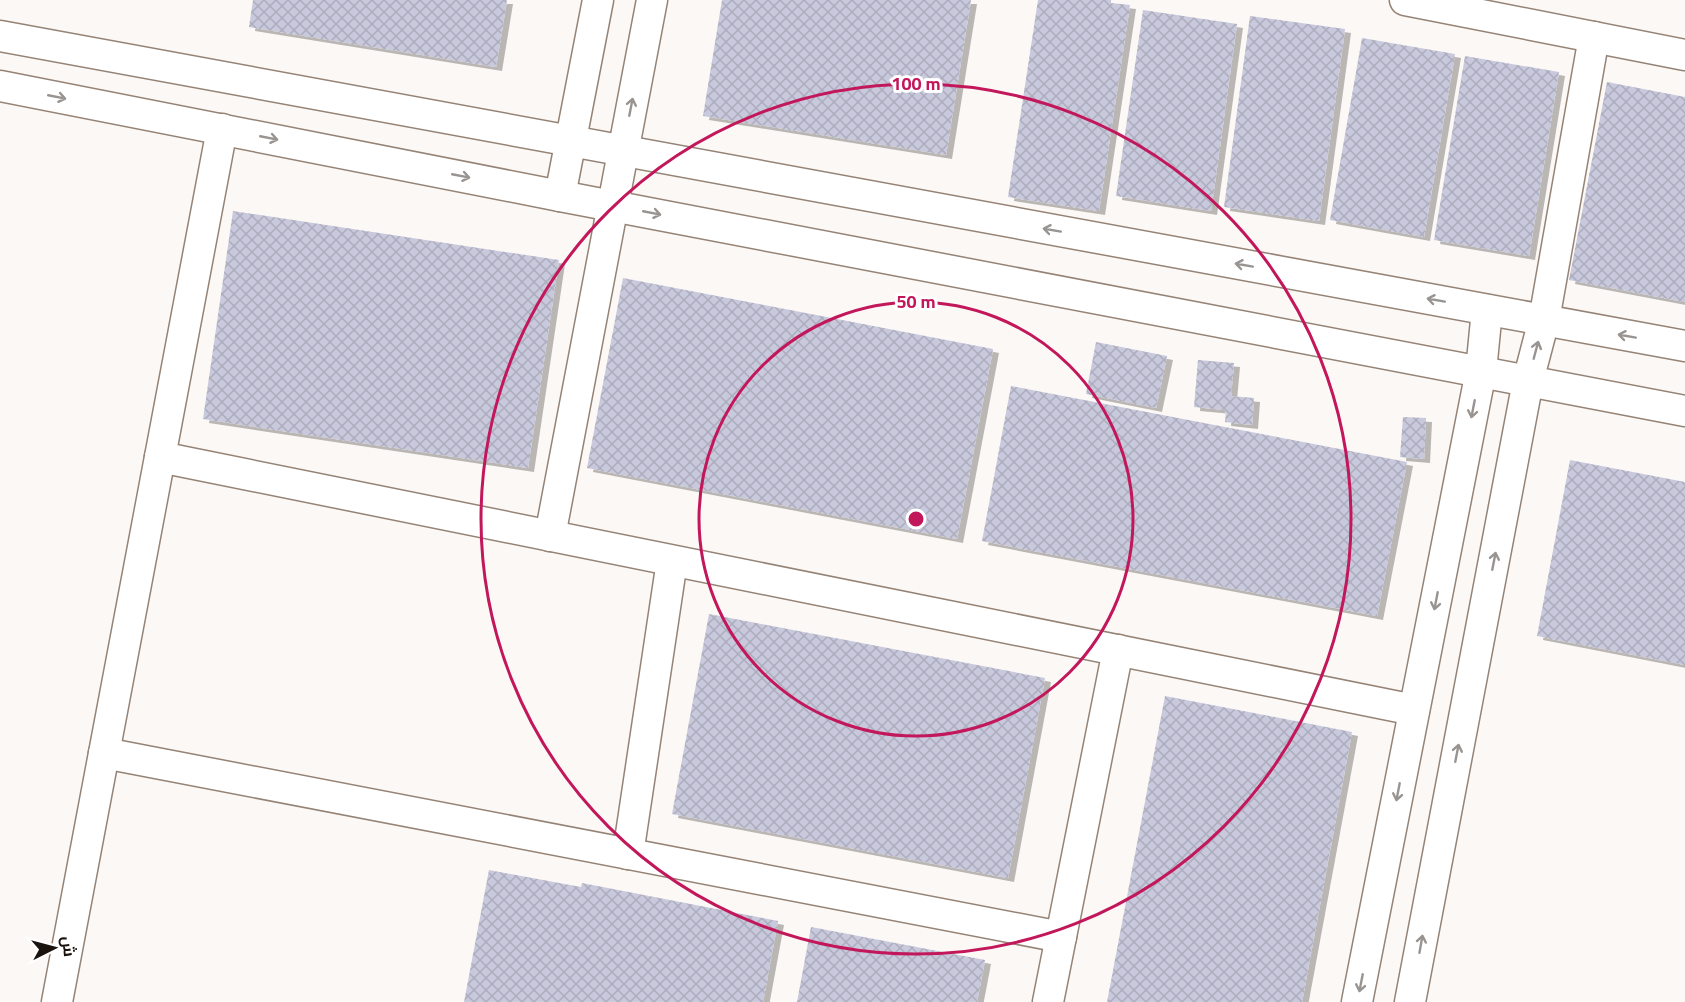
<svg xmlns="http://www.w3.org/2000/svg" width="1685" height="1002" font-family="'Titillium Web',Cairo,sans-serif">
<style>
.building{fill:url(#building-cross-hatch);filter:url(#shadow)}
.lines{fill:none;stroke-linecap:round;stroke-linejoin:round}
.minor-casing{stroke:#958376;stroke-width:33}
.minor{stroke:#fff;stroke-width:30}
.oneway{stroke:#989492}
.ring{fill:none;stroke:#c2185b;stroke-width:3}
.centre{fill:#c2185b;stroke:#fff;stroke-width:3}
.ring-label{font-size:18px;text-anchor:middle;font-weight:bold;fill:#c2185b;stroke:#fff;stroke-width:6;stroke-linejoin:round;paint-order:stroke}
</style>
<defs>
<pattern id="building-cross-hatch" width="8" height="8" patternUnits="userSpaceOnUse" patternTransform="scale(1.5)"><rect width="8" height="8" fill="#c9c9de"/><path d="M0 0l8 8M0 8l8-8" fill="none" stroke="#acacbd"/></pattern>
<filter id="shadow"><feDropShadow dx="6" dy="4" stdDeviation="0" flood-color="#0004"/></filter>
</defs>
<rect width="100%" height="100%" fill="#fcf8f5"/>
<g class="building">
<polygon points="253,0 507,0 496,67 249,27"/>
<polygon points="722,0 971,0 946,155 703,116"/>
<polygon points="1038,0 1111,0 1111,3 1130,5 1099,211 1008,197"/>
<polygon points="1143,10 1237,24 1211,211 1116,196"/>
<polygon points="1250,16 1345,29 1319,221 1224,207"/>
<polygon points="1362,38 1455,54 1424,237 1330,220"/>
<polygon points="1465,56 1559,72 1529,256 1434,240"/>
<polygon points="1607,82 1685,97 1685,302 1569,280"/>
<polygon points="233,211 559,260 528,468 203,419"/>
<polygon points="623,278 993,349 957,539 587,468"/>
<polygon points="1096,342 1167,356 1156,408 1086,394"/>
<polygon points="1198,360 1234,363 1231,396 1254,398 1252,425 1225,422 1226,410 1194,407"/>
<polygon points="1011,386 1407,462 1377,616 982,541"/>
<polygon points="1403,417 1426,418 1424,459 1400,457"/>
<polygon points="1570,460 1685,482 1685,665 1537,636"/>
<polygon points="709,614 1045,678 1008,878 672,814"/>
<polygon points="1165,696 1352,732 1302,1002 1107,1002"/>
<polygon points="489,870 581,887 582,883 778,921 763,1002 464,1002"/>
<polygon points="811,927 985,960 977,1002 797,1002"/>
</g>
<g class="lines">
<g class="minor-casing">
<g id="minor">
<polyline points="1405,0 1685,55"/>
<polyline points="0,36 1685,346"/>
<polyline points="0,86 560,196 1685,411"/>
<polyline points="560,196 598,0"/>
<polyline points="160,457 1414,710"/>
<polyline points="550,536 652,0"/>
<polyline points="104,753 1061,937"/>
<polyline points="628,854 672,561"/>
<polyline points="57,1002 222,129"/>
<polyline points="1048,1002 1118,650"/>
<polyline points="1357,1002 1481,371 1487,310"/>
<polyline points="1410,1002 1528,381 1544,320 1594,37"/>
</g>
</g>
<use href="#minor" class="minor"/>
</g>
<defs><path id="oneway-shaft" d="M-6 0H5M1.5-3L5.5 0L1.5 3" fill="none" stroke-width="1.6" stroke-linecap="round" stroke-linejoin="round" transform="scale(1.5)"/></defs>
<g class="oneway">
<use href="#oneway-shaft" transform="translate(57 97) rotate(11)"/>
<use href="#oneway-shaft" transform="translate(631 107) rotate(-79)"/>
<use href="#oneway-shaft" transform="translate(269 138) rotate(11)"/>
<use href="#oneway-shaft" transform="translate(461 176) rotate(11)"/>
<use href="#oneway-shaft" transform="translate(652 213) rotate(11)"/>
<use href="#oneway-shaft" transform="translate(1052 230) rotate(-170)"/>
<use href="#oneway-shaft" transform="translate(1244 265) rotate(-170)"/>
<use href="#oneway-shaft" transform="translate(1436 300) rotate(-170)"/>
<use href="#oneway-shaft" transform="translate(1627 336) rotate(-170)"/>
<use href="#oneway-shaft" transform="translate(1536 350) rotate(-75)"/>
<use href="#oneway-shaft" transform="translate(1473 409) rotate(101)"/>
<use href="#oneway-shaft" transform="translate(1494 561) rotate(-79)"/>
<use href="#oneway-shaft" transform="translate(1436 601) rotate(101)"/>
<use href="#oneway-shaft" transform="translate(1457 753) rotate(-79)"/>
<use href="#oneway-shaft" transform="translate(1398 792) rotate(101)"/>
<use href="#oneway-shaft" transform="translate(1421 944) rotate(-80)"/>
<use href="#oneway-shaft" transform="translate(1361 983) rotate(101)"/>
</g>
<g class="ring">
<circle cx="916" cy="519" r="217"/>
<circle cx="916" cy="519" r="435"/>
</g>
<circle cx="916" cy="519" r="9" class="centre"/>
<g class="ring-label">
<text x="916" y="90">100 m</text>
<text x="916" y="308">50 m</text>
</g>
<g transform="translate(54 948) rotate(84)" stroke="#ffffff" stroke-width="4.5" paint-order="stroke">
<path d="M0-4.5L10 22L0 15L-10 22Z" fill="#19120d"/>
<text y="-9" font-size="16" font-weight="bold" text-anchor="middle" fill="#19120d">ش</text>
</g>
</svg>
